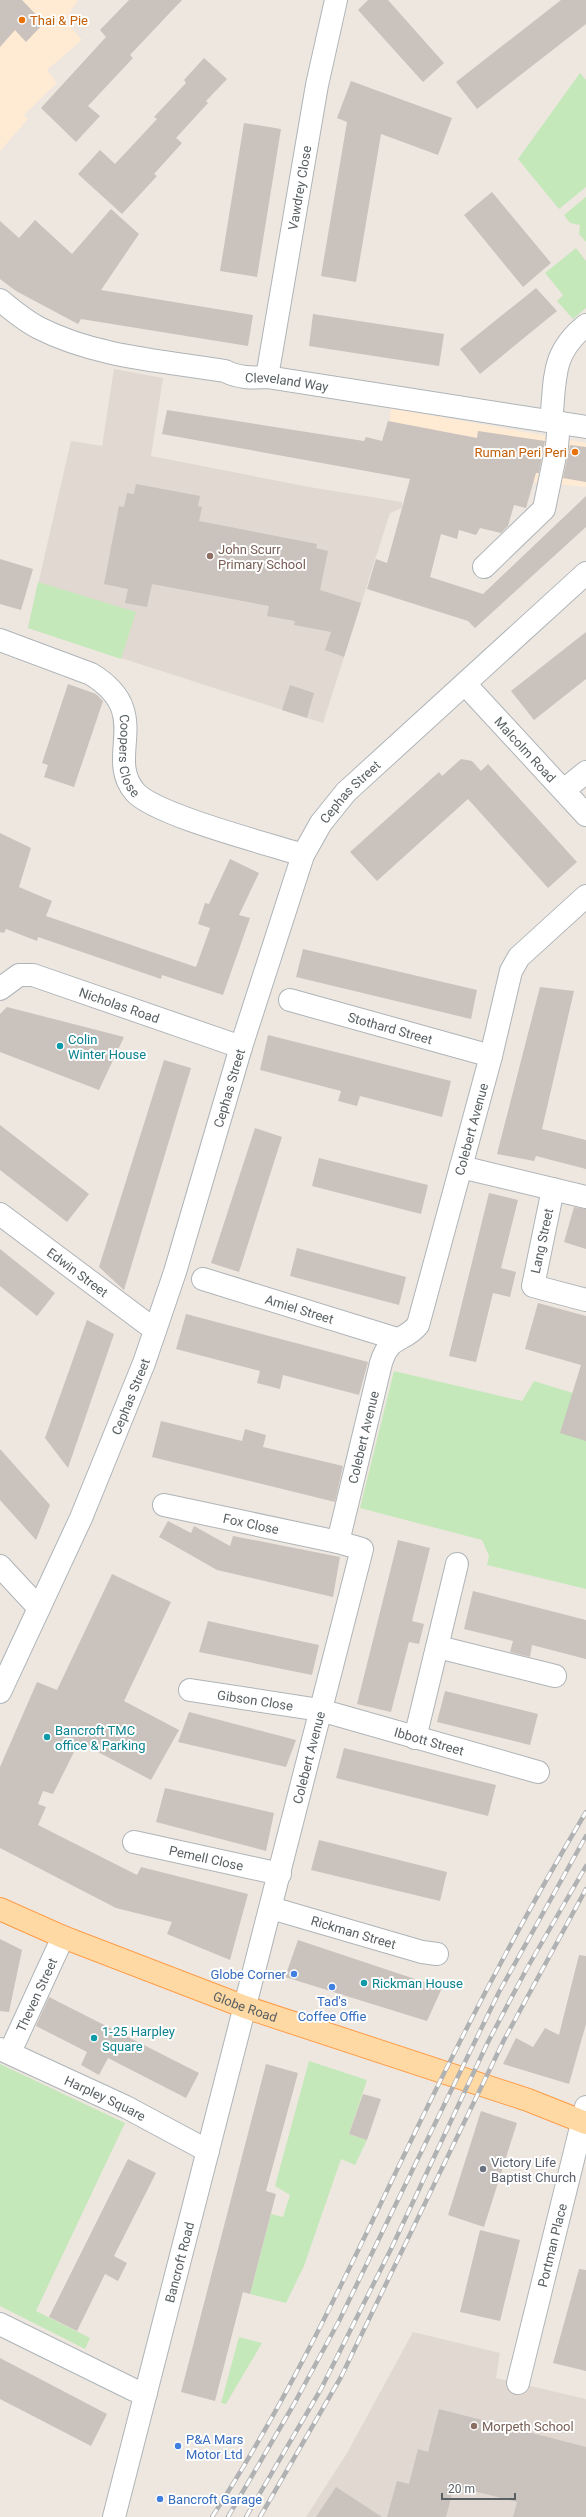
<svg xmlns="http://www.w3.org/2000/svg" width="586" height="2517" font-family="Roboto,sans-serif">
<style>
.commercial{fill:#ffead4}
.education{fill:#e0d8d1}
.green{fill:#c5e8ba}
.building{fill:#c9c2bd}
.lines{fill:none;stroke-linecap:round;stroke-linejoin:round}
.minor-casing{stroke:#aeb4b8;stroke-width:24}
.major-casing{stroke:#fe9d48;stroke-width:24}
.minor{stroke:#fff;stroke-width:22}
.major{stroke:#ffd9a4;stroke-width:22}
.rail-casing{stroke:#b0b1b2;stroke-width:4.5}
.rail{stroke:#fff;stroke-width:3;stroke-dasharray:9;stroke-linecap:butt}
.food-dot{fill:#e8710a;stroke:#fff;stroke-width:1.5}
.education-dot{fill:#8d6e63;stroke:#fff;stroke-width:1.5}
.culture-dot{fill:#0f9aa8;stroke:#fff;stroke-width:1.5}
.shop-dot{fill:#3f7fe0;stroke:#fff;stroke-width:1.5}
.worship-dot{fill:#6b7280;stroke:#fff;stroke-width:1.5}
.labels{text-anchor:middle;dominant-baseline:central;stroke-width:4;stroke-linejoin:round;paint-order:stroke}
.food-label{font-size:13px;fill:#c56008;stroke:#fff;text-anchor:start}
.street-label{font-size:13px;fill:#596063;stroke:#fff}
.education-label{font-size:13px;fill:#785e54;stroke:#fff;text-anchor:start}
.culture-label{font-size:13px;fill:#0d838f;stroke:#fff;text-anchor:start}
.shop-label{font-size:13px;fill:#366cbe;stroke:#fff;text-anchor:start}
.worship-label{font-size:13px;fill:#5b616d;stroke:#fff;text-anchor:start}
</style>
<rect width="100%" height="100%" fill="#eee7e0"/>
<g class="commercial">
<polygon points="0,0 78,0 65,20 82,40 47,70 57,83 24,115 28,119 0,151"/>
<polygon points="391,408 586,443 586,487 385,469"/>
</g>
<g class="education">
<polygon points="114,369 163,378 151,456 309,487 402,502 402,508 390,513 323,723 28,628 71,441 102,446"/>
<polygon points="413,2332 500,2353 496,2378 586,2399 586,2517 306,2517 347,2453"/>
</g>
<g class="green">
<polygon points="580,73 586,80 586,187 559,209 518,159"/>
<polygon points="586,197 586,242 579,234 580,225 570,223 564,215"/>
<polygon points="576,248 586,261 586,308 573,319 557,301 563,295 545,273"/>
<polygon points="38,582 136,612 121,659 28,628"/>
<polygon points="394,1371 522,1401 534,1381 586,1397 586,1589 487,1565 489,1556 482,1540 360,1508"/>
<polygon points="309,2061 367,2080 349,2134 367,2140 355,2165 341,2159 304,2266 286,2303 250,2294 271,2214 283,2217 290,2195 275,2186"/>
<polygon points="0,2064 125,2123 36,2311 90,2338 85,2349 0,2306"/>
<polygon points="239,2337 262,2343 226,2404 221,2403"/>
</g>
<g class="building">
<polygon points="0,0 22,0 44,23 26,42 15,30 0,47"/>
<polygon points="129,0 182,0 130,55 133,58 88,106 100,116 76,142 41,108 106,37 100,30"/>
<polygon points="368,0 388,0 444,63 423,82 358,10"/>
<polygon points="561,0 586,0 586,24 477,109 456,82"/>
<polygon points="204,58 227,79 206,101 208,103 176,138 182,143 154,174 157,176 122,214 78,174 100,150 115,164 157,119 154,117 186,83 184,80"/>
<polygon points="351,81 452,118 438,155 381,134 356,282 321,276 347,122 337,118"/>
<polygon points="244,123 281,129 257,277 220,271"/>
<polygon points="492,192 551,263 523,287 464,215"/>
<polygon points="111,209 139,234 101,290 253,315 248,346 81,319 78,324 16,291 0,279 0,221 19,238 35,220 72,254"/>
<polygon points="536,288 557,311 480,374 460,349"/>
<polygon points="313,314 444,334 439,366 309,346"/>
<polygon points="167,410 364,441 366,437 382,441 388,421 477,438 478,431 545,441 539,473 536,473 526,508 514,505 508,526 501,533 480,528 476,535 459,530 457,539 441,534 430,577 483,594 586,496 586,527 475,628 468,621 367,589 376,559 387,563 410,479 162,434"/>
<polygon points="570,445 586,447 586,482 563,478"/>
<polygon points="136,484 200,496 198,506 202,507 199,521 317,544 316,548 328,551 320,590 361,603 344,657 325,650 331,632 294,625 295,621 267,616 269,606 152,584 147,607 125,603 128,589 104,584 119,506 124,507 127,493 134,494"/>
<polygon points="0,559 33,569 21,610 0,604"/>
<polygon points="586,632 586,679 534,720 511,691"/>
<polygon points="68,684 96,694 103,701 74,787 44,777 48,765 42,763"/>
<polygon points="290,685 314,693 307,718 282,710"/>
<polygon points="461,759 472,761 481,771 488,764 577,862 548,888 468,799 377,881 350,852 439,772 442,776"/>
<polygon points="0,833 31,848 19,887 52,901 46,916 196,967 210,928 198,924 205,903 209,904 230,859 259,873 239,915 250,918 223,995 162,975 161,979 38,937 37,941 6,929 4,933 0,932"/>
<polygon points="303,949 477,990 471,1019 296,977"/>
<polygon points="540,987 574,991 542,1129 586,1140 586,1169 536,1156 534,1161 497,1154"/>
<polygon points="7,1007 124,1037 99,1090 0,1052 0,1014"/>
<polygon points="268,1035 451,1081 442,1117 360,1096 357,1106 338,1101 341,1091 260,1070"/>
<polygon points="164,1060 191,1068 124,1290 99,1267"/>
<polygon points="0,1125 89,1194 67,1222 0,1170"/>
<polygon points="255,1128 282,1137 239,1272 211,1263"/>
<polygon points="319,1158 428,1185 421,1214 312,1186"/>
<polygon points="489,1193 518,1200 501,1268 516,1272 510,1297 493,1293 476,1362 449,1356"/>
<polygon points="574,1207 586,1209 586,1249 564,1242"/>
<polygon points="297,1248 406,1277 399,1305 290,1276"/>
<polygon points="0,1249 55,1293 37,1316 0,1286"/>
<polygon points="538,1303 586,1316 586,1441 560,1433 581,1365 525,1349"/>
<polygon points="186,1314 368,1362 359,1395 283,1375 280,1389 257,1383 260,1371 176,1349"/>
<polygon points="87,1320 114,1334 68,1468 45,1438"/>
<polygon points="161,1421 242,1441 245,1429 266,1435 263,1447 343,1466 335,1502 152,1457"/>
<polygon points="0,1449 50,1505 36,1540 0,1500"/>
<polygon points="168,1521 191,1533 194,1526 230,1546 233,1536 340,1557 333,1597 217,1570 159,1537"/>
<polygon points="398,1540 430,1548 412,1621 424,1624 419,1644 409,1642 391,1712 357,1704"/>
<polygon points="112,1574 171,1602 124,1701 179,1730 151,1780 79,1742 53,1794 43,1791 38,1804 46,1807 38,1825 137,1875 141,1867 248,1894 230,1960 167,1934 172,1922 116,1908 0,1848 0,1767 37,1682 57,1690"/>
<polygon points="473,1591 586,1620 586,1659 532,1645 530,1657 510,1652 513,1641 464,1629"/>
<polygon points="208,1621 319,1645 312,1675 199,1652"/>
<polygon points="445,1691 538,1714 530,1745 437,1722"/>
<polygon points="189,1712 296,1740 286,1767 178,1742"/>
<polygon points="344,1748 496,1785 488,1816 336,1778"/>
<polygon points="165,1788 274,1813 266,1851 156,1822"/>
<polygon points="319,1840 447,1872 440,1901 311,1870"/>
<polygon points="0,1939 22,1950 9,2012 0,2011"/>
<polygon points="298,1940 442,1988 427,2021 285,1977"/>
<polygon points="579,1955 586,1956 586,2024 569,2084 503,2064 516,2038 533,2047 545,2028 559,2035"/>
<polygon points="49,1997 199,2073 186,2098 108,2058 99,2075 81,2065 87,2052 36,2026"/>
<polygon points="266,2064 298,2073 266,2191 276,2194 250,2294 243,2292 215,2401 181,2392"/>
<polygon points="363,2094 381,2099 367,2140 349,2134"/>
<polygon points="481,2111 517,2123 484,2227 448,2215"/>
<polygon points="128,2159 156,2173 114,2256 127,2263 118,2281 105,2274 77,2331 49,2317"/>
<polygon points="480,2230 520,2240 500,2321 460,2312"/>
<polygon points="579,2269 586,2270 586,2371 553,2363"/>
<polygon points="0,2358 107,2414 91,2446 0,2399"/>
<polygon points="439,2409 586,2447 586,2517 513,2517 517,2502 454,2486 446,2517 387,2517 397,2481 409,2484 418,2449 428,2452"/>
<polygon points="336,2487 382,2517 316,2517"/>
</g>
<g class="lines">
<g class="minor-casing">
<g id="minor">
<path id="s1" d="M0 300C12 310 25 321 39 328 96 357 163 361 225 371 238 378 252 378 267 377L586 427"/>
<path id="s2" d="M267 377 317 85 336 0"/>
<path d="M551 421C556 379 550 354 586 325"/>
<polyline points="484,567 544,509 557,446 559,422"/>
<path id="s3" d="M0 640 91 674C155 713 104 756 135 792 155 815 269 844 303 855"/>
<path id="s4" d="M465 684 586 815"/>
<polyline points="564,790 586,772"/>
<path id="s5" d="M0 989 19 975H33L241 1047"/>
<path id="s6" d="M290 1000 491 1056"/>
<polyline points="461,1167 586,1197"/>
<polyline points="553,1189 533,1286 586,1300"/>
<path id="s7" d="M0 1214 155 1330"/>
<path id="s8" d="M203 1279 397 1339"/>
<path id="s9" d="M164 1505 338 1542"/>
<polyline points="0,1566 39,1608"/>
<polyline points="438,1647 555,1676"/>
<path id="s10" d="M190 1690 320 1710 538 1772"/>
<path id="s11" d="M0 1692 81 1518 144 1363 175 1272 241 1047 303 855 321 823 346 792 586 573"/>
<polyline points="415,1738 457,1564"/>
<path id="s12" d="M134 1842 280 1874"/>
<path id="s13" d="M271 1908 422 1952 437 1954"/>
<path id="s14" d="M0 2049 126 2107 208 2151"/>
<path id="s15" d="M10 2052 63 1937"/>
<polyline points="0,2324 134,2390 146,2393"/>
<path id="s16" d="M518 2383 586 2107"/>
<path id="s17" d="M114 2517 362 1549 338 1542 381 1363C390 1334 403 1343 418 1325L491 1056 511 971 519 957 586 896"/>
</g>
</g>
<g class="major-casing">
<g id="major">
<path id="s18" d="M0 1909 63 1937 245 2007 528 2100 586 2123"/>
</g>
</g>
<use href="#minor" class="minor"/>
<use href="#major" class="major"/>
<g class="rail-casing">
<g id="rail">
<path d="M212 2517C294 2391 356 2254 421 2120 472 2015 526 1912 586 1812"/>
<polyline points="228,2517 294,2404 339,2321 499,1992 586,1836"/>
<polyline points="246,2517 321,2389 391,2249 487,2044 526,1970 586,1866"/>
<polyline points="260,2517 341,2377 504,2040 586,1889"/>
</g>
</g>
<use href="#rail" class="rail"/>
</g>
<g class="food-dot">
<circle cx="22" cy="20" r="4"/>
<circle cx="575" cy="452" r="4"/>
</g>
<g class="education-dot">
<circle cx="210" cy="556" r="4"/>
<circle cx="474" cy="2426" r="4"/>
</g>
<g class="culture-dot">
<circle cx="60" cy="1046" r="4"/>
<circle cx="47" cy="1737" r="4"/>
<circle cx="364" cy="1983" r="4"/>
<circle cx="94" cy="2038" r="4"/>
</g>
<g class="shop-dot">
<circle cx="294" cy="1974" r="4"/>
<circle cx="332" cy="1987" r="4"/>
<circle cx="178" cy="2446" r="4"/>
<circle cx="160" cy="2499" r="4"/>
</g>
<circle class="worship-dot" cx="483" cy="2169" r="4"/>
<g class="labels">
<g class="food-label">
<text x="30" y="20">Thai &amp; Pie</text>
<text x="567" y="452" text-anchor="end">Ruman Peri Peri</text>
</g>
<g class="street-label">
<text stroke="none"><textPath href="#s2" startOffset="192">Vawdrey Close</textPath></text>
<text stroke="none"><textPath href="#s1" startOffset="303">Cleveland Way</textPath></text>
<text stroke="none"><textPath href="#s4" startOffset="89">Malcolm Road</textPath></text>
<text stroke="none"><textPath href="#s3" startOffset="193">Coopers Close</textPath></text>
<text stroke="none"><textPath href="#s11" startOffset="971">Cephas Street</textPath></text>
<text stroke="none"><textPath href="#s5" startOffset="129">Nicholas Road</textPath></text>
<text stroke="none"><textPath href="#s6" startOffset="104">Stothard Street</textPath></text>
<text stroke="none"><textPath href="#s11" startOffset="647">Cephas Street</textPath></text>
<text stroke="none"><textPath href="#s17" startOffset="1466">Colebert Avenue</textPath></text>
<text transform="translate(542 1241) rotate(-78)">Lang Street</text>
<text stroke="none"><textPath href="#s7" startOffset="97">Edwin Street</textPath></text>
<text stroke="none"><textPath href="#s8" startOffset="101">Amiel Street</textPath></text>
<text stroke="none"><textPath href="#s11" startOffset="323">Cephas Street</textPath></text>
<text stroke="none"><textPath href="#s17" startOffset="1132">Colebert Avenue</textPath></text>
<text stroke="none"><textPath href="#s9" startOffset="89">Fox Close</textPath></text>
<text stroke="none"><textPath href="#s10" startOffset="66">Gibson Close</textPath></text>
<text stroke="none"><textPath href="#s10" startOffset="245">Ibbott Street</textPath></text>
<text stroke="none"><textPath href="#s17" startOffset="784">Colebert Avenue</textPath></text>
<text stroke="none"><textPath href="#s12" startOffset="74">Pemell Close</textPath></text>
<text stroke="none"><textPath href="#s13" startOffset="86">Rickman Street</textPath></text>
<text stroke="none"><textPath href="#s15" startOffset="63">Theven Street</textPath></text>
<text stroke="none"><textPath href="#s18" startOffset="264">Globe Road</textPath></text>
<text stroke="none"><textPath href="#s14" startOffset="116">Harpley Square</textPath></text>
<text stroke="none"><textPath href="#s16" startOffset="142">Portman Place</textPath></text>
<text stroke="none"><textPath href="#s17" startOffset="263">Bancroft Road</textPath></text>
</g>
<g class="education-label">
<text x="218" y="549">John Scurr<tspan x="218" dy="15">Primary School</tspan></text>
<text x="482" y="2426">Morpeth School</text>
</g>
<g class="culture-label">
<text x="68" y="1039">Colin<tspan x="68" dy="15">Winter House</tspan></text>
<text x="55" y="1730">Bancroft TMC<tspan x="55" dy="15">office &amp; Parking</tspan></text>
<text x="372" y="1983">Rickman House</text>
<text x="102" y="2031">1-25 Harpley<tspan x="102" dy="15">Square</tspan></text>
</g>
<g class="shop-label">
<text x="286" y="1974" text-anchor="end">Globe Corner</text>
<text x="332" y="2001" text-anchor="middle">Tad's<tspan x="332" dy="15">Coffee Offie</tspan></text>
<text x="186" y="2439">P&amp;A Mars<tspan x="186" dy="15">Motor Ltd</tspan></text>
<text x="168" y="2499">Bancroft Garage</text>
</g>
<g class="worship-label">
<text x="491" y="2162">Victory Life<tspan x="491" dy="15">Baptist Church</tspan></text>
</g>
</g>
<path d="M442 2493v6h73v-6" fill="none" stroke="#596063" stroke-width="2"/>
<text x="448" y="2493" font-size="12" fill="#596063" stroke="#ffffff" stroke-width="3" paint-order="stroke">20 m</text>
</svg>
